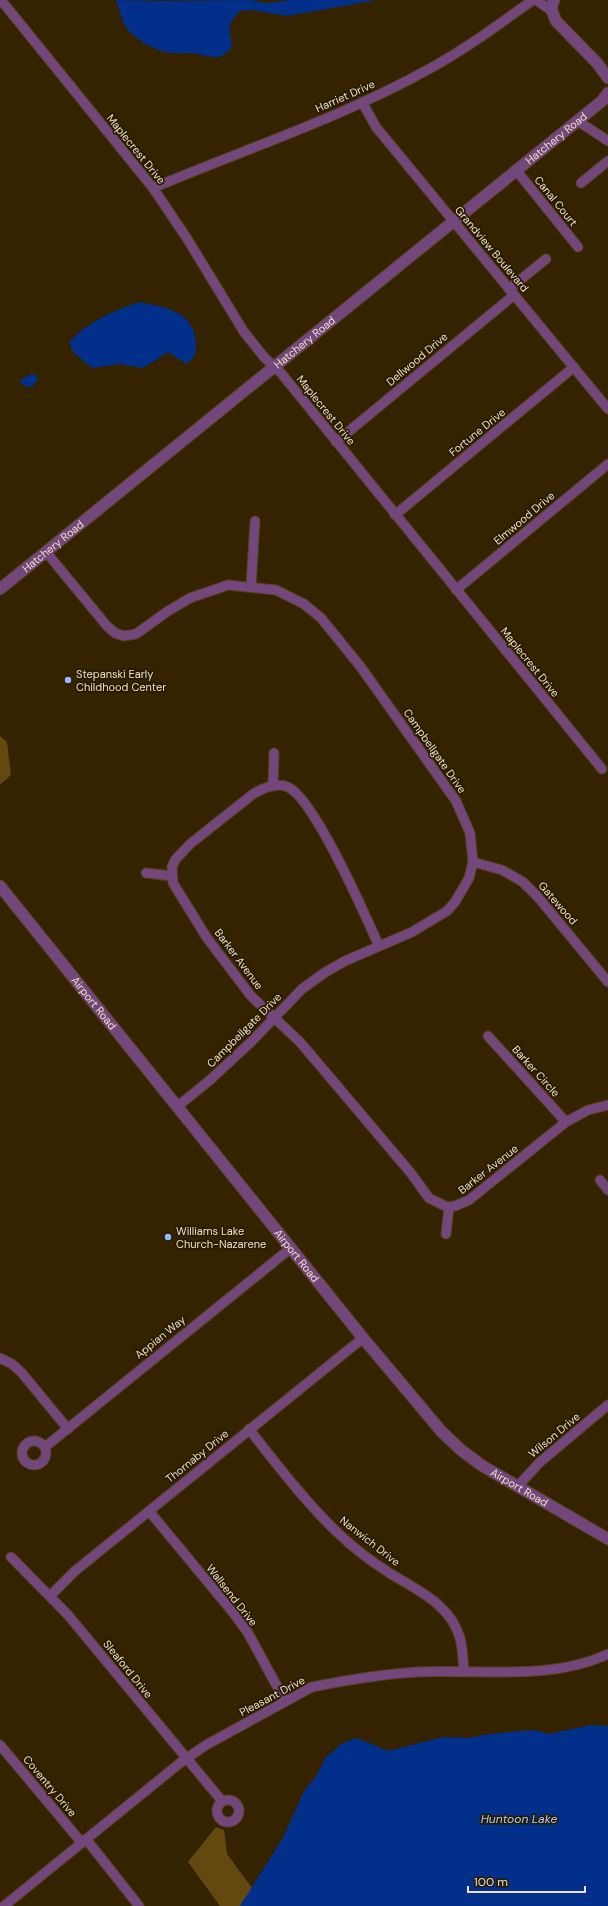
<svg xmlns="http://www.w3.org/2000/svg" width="608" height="1906" font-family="'DM Sans',sans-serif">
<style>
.green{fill:#634810}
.water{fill:#012f89}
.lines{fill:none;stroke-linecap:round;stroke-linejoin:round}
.minor-casing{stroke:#534120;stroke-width:11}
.tertiary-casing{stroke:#534120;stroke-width:13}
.minor{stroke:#74477c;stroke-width:9}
.tertiary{stroke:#74477c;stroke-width:11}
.poi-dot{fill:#91b8fd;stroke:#271b02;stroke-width:1.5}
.labels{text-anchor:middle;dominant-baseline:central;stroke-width:3.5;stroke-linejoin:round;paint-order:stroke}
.street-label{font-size:11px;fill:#eedfc7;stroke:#271b02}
.poi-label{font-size:11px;fill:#eedfc7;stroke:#271b02;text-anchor:start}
.water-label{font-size:12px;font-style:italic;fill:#b2cdfe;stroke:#271b02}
</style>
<rect width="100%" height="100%" fill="#352300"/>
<g class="green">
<polygon points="0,736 7,742 11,775 0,785"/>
<polygon points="216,1827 224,1830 227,1854 252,1888 240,1906 220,1906 188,1862"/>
</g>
<g class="water">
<path d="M116 0 161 1 250 0 267 3 292 0H377L287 16 253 10 240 11C225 27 230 27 232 46 223 62 210 57 197 54 189 52 180 54 172 53 158 52 142 43 131 33 121 24 121 12 116 0Z"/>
<path d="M139 302C167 307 196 312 196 346 196 354 193 360 186 364L168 352 143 368 119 364 92 368 73 352 69 342C88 322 113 311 139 302Z"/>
<polygon points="32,374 37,375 37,381 33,386 27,387 22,384 20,380"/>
<polygon points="591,1725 608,1726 608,1906 240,1906 283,1838 304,1791 317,1775 325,1758 343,1743 357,1738 388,1751 443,1737 468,1738 489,1734 534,1730 549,1734"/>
</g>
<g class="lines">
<g class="minor-casing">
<g id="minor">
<polyline points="1,0 153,188 188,240 244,332 264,357 281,373 602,769"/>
<polyline points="536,0 552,11"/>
<polyline points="362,102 376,127 608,409"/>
<polyline points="578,121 608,141"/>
<polyline points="516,170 578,247"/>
<polyline points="581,183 608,161"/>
<path d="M153 188C245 149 341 118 429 69 466 49 499 24 533 0"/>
<polyline points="509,289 546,259"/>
<polyline points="336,442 514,295"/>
<polyline points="395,515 574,367"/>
<polyline points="46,552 107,626 115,633 124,636 136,634 168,611 190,598 228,585 276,590 304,604 321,618 360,666 456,801 470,833 473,862 469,878 455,902 447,911 412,932 345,961 324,973 302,989 251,1042 210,1080 178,1106"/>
<polyline points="251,586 255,521"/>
<polyline points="456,590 608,464"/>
<polyline points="273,786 274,753"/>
<polyline points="473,862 502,870 523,882 538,897 608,982"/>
<polyline points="146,873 172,876"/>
<path d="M379 946C365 915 315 800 288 787 276 782 263 788 253 794L190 844 175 860 172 867 173 883 207 938 251 996 300 1042 410 1172 429 1198 447 1207 455 1206 469 1200 566 1122 588 1110 608 1105"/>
<polyline points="488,1036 566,1122"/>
<polyline points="600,1180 608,1190"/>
<polyline points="446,1234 449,1207"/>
<polyline points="0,1358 12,1364 21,1372 68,1429"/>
<path d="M249 1429C278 1466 306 1503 340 1535 354 1548 372 1562 388 1572 416 1590 450 1603 460 1638 463 1649 463 1661 464 1672"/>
<circle cx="34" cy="1453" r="12"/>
<polyline points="45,1447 291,1248"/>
<polyline points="518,1486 540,1462 608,1405"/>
<polyline points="149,1511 235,1615 248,1633 285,1701"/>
<polyline points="11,1557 68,1615 222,1801"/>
<polyline points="50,1596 75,1571 363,1338"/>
<polyline points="0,1745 82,1843"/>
<circle cx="228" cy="1811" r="11"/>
<polyline points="86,1839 139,1906"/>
<path d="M4 1906 180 1763 206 1745 312 1687C347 1680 383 1674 418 1672 480 1669 551 1681 608 1654"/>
</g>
</g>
<g class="tertiary-casing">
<g id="tertiary">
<polyline points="554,0 551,8 556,21 597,63 608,78"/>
<path id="s1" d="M0 589 602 101 608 93"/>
<path id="s2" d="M0 886 363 1338 441 1431 461 1450 481 1465 608 1539"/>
</g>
</g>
<use href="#minor" class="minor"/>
<use href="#tertiary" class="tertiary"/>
</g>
<g class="poi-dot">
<circle cx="68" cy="680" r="4"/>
<circle cx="168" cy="1237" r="4"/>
</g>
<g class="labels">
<g class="street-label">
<text transform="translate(345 96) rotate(-24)">Harriet Drive</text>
<text stroke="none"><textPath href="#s1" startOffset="716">Hatchery Road</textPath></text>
<text transform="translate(136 149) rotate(51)">Maplecrest Drive</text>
<text transform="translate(556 201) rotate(51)">Canal Court</text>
<text transform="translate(492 249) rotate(50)">Grandview Boulevard</text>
<text stroke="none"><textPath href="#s1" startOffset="392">Hatchery Road</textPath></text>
<text transform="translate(417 359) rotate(-40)">Dellwood Drive</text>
<text transform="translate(326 410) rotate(51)">Maplecrest Drive</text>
<text transform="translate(477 432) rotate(-39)">Fortune Drive</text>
<text transform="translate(524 518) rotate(-40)">Elmwood Drive</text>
<text stroke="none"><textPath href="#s1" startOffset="68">Hatchery Road</textPath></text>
<text transform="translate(530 662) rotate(51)">Maplecrest Drive</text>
<text transform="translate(435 751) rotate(55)">Campbellgate Drive</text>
<text transform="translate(558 903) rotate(49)">Gatewood</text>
<text transform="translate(239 959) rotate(53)">Barker Avenue</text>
<text stroke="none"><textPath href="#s2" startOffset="150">Airport Road</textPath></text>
<text transform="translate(244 1030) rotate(-45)">Campbellgate Drive</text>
<text transform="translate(536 1071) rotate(48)">Barker Circle</text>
<text transform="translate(488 1169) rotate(-38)">Barker Avenue</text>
<text stroke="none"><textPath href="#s2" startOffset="474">Airport Road</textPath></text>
<text transform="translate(160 1337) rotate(-39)">Appian Way</text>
<text transform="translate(554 1435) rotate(-40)">Wilson Drive</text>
<text transform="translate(197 1456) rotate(-39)">Thornaby Drive</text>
<text stroke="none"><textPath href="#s2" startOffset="798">Airport Road</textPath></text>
<text transform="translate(370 1541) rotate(38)">Nanwich Drive</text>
<text transform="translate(232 1595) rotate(52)">Wallsend Drive</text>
<text transform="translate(128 1669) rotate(51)">Sleaford Drive</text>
<text transform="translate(272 1696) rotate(-28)">Pleasant Drive</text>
<text transform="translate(50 1786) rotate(50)">Coventry Drive</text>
</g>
<g class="poi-label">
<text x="76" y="674">Stepanski Early<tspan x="76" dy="13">Childhood Center</tspan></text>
<text x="176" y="1231">Williams Lake<tspan x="176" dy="13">Church-Nazarene</tspan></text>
</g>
<g class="water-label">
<text x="519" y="1819">Huntoon Lake</text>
</g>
</g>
<path d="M468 1886v6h117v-6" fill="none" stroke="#eedfc7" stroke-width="2"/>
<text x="474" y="1886" font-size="12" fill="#eedfc7" stroke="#271b02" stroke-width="3" paint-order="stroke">100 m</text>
</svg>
